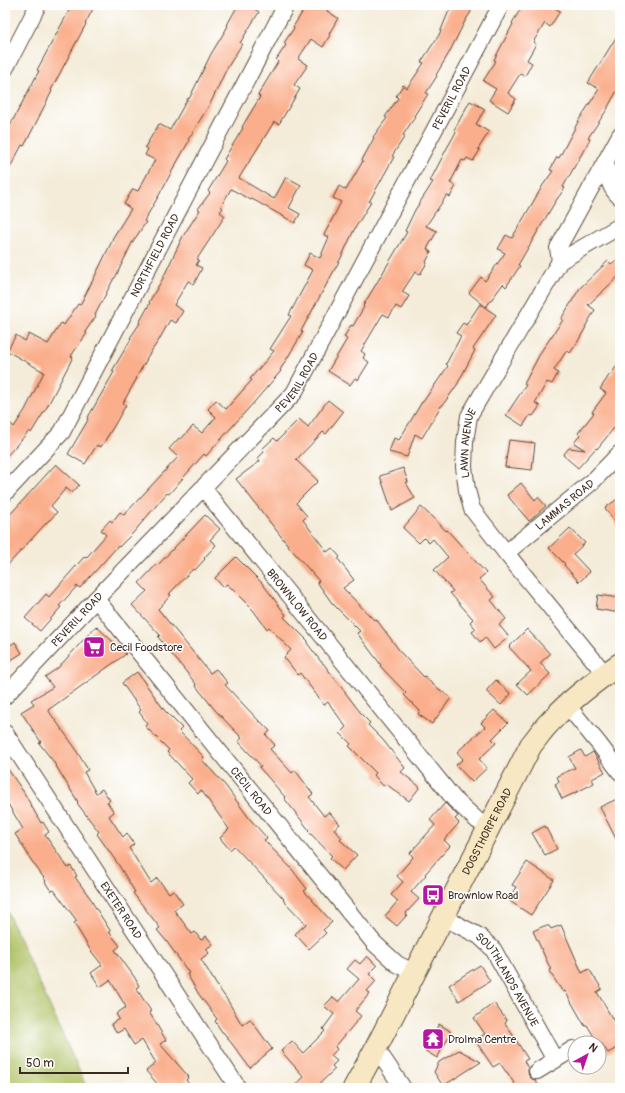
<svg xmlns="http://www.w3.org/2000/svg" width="625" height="1093" font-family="Pangolin,sans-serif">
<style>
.green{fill:#aec165;stroke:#747642}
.building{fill:#faae8b}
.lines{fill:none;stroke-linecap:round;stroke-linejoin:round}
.street-casing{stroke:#57473a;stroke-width:18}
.secondary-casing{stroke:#57473a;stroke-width:24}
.street{stroke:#fff;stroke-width:16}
.secondary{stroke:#f7e8c3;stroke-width:22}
.labels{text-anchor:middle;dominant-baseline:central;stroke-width:3;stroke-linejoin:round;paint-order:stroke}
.street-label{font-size:11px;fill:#3b2a1e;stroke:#fff}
.poi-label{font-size:11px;fill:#3b2a1e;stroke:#fff;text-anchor:start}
</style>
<rect width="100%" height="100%" fill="#fff"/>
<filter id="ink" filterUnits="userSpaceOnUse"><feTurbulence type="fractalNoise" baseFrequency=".025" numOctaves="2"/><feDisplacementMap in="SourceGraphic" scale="8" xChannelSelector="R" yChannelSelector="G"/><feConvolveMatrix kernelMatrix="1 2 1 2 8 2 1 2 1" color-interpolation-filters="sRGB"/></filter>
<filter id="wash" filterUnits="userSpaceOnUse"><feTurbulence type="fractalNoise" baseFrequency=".012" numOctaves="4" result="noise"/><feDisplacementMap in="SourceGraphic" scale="16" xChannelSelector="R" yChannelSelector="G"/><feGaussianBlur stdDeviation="0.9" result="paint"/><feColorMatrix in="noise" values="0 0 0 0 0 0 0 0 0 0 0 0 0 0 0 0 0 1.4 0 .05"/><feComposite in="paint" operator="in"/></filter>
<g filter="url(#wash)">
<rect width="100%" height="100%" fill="#f4ecd9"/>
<polygon class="green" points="5,907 87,1088 5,1088"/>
<g id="blocks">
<g class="building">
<polygon points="72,5 95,5 85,24 86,24 51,90 52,91 36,123 24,146 22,145 5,177 5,135 39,71 37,70"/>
<polygon points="238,5 248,5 259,12 240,43 242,44 226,70 211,102 188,140 189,141 171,173 158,197 144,221 146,222 132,243 115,278 114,278 95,315 96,316 85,332 87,333 71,356 73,357 47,407 31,433 29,431 5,458 5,418 14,427 25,410 44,372 7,351 16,335 25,341 29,334 48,344 61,323 64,325 78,304 80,305 94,278 113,239 112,239 131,209 124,204 133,189 138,191 155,160 145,155 148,149 145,147 159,124 170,130 188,98 189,99 211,54 228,26 227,25"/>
<polygon points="307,5 330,5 327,11 338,18 329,34 330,35 323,47 311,39 298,59 308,65 294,85 300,89 279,124 274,122 239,178 274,199 286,177 301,185 289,208 300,214 295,223 252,199 251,200 231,189 221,206 223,208 220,212 225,216 197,259 199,260 196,265 202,268 194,284 188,281 174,305 183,311 176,323 170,320 159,340 146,359 147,359 136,378 137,378 123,403 126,405 114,426 101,447 97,445 85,464 68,454 88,420 87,419 114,372 112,371 131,339 130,338 140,323 139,323 150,303 149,302 162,280 183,236 200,210 198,209 210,193 208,191 226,161 224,159 243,128 242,127 260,97 258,95 278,62 276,60 286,45 284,43 294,28 293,27"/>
<polygon points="454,5 474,5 470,11 471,12 465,21 449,53 436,75 437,76 426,93 428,94 414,116 415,117 403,135 405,136 392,156 394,157 369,202 371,202 354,230 341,258 301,331 303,332 280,370 281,371 256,400 206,456 204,454 169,494 167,493 133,533 119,547 118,546 80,588 77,586 59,606 61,607 40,631 25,618 46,594 49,597 84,557 86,558 106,535 101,530 110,520 112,522 120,512 124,515 178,457 169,449 179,438 181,439 193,426 202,433 216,417 208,409 216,400 226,409 252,380 250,379 274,351 270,349 291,316 289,315 313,270 304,265 310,253 320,258 329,237 324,235 341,202 333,198 339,186 346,190 363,161 362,160 374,138 373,137 387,118 385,117 398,98 396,96 403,85 407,88 424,63 421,62 439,35 448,13"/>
<polygon points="523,5 550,5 560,11 550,27 545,23 533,42 536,44 527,60 532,63 525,76 520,74 508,93 516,99 508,112 489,100 496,89 483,81 496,61 494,60 513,24 512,23"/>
<polygon points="620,31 620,85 608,107 608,108 588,138 590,139 563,187 565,188 555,202 518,265 520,266 506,287 503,284 486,307 469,293 481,277 485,281 505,253 498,249 506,235 512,238 543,185 553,171 550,170 557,157 559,158 579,120 599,89 588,83"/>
<polygon points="470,101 485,109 476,124 489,132 478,149 480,150 473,161 467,158 465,161 462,160 450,183 456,186 450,197 447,195 426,226 437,231 427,249 431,252 426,262 427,263 420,274 415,272 402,292 409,296 401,309 396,306 389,317 383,314 381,317 361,351 365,354 363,358 369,362 358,380 355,378 350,385 328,371 347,339 344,337 351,325 353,326 364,307 363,306 407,232 405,231 415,210 433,182 430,181 447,148 456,132 454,130"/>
<polygon points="620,258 620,275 588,305 595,310 585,327 586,327 577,343 570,353 567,350 554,370 558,373 552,384 547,382 535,403 540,406 533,416 530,415 523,426 506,415 526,385 524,384 542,350 563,320 561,319 580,288 608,261 611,264"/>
<polygon points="480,304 496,315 473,349 475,350 457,385 442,406 441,406 422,438 415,434 407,457 389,452 394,438 399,440 422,402 423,402 448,366 446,364 461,336 456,333 463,323 466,325"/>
<polygon points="620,360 620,433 614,428 597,449 596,448 578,468 563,455 569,448 585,450 574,443 580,435 578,433 594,413 592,412 606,393 600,389 610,374 611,375"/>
<polygon points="328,400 343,412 326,434 323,432 296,460 318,481 296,503 307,516 303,520 327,552 332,548 340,557 338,559 354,580 343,588 374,620 376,619 402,654 424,677 425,676 431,683 451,698 432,724 418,714 420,711 404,695 406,693 380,666 381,665 357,633 360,631 332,603 317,582 319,581 291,549 236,479 260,461 258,458 264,452 262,449 274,438 277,441 299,419 308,427"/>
<polygon points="509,440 535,443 532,470 505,467"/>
<polygon points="56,464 79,485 72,493 66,488 51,506 57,512 50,520 49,520 5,568 5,520"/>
<polygon points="403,468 408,482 406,483 415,498 392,511 380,476"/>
<polygon points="521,483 535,500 538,497 546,506 529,521 507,495"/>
<polygon points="620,497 620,529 605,508"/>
<polygon points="421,507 431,516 432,516 446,531 447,530 486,573 479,579 495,597 491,600 506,619 499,625 509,637 494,649 485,637 480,642 472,632 476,629 470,622 473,619 450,593 453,591 434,570 448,557 433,539 429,543 424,538 419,543 403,528"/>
<polygon points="205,515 220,529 210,540 216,545 204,558 205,559 195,570 193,569 169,594 171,595 158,609 210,673 216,669 228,683 225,685 260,722 261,722 270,731 266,735 275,745 270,749 292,773 295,770 313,794 309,797 324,816 329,812 340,824 334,829 342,838 340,840 357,855 343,870 330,858 332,856 308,831 309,830 284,798 285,797 259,767 261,766 238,741 242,738 215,710 195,685 196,684 158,637 160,635 132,605 147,591 139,583 157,564 158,565"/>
<polygon points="570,528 585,543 573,554 590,572 579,582 564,565 565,564 549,548"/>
<polygon points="236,557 262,583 286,615 284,617 308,641 307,643 322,663 323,663 363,716 370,723 368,725 383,740 405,768 401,772 420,787 409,801 386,784 383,786 374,775 376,773 349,746 351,744 340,733 346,727 328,702 324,705 300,673 298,675 284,657 291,650 269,627 267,629 253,610 227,584 223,587 215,578"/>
<polygon points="598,595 620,598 620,613 596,609"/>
<polygon points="96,626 126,654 48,710 76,749 76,750 88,770 84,772 96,793 102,789 110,800 107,802 114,812 109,816 123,837 127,833 134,844 129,848 151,883 157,878 169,893 173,890 183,904 174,910 192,934 195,932 201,940 206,936 213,944 206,949 209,953 201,959 216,984 228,1001 242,1025 250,1019 272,1049 250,1068 223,1032 222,1032 215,1021 217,1019 198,993 187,974 189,973 167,942 157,930 160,928 133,893 135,892 118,864 97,834 99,832 77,803 78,802 53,761 39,743 41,742 21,712 34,704 31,700 53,687 45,677 58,668"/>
<polygon points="527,629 550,654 540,663 550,674 528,695 517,684 531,671 509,647"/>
<polygon points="15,642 22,653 5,664 5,649"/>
<polygon points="137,672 165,711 182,728 179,731 204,757 202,760 225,785 249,818 267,838 264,840 291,868 307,889 304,891 332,922 323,930 326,933 309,949 295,934 306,924 283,900 284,899 234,846 230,850 220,838 229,829 201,790 198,794 188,783 192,779 167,752 169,750 145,726 148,724 139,712 141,710 122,683"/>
<polygon points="496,680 511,694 501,705 486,691"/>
<polygon points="494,710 508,723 492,739 496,743 479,759 487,768 472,782 456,765 463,759 457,752 485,727 481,723"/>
<polygon points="581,750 585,757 593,752 605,772 592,779 594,783 581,790 562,799 555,784 559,782 557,776 575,768 569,757"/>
<polygon points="5,765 23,791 41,823 43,822 49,832 45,835 68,868 71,866 77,876 75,877 93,902 92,902 111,932 109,932 120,946 115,950 135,978 139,986 136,988 151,1011 149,1012 166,1040 160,1044 189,1077 186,1080 192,1088 161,1088 146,1071 156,1063 142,1040 134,1045 124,1029 117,1033 111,1024 119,1019 116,1014 126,1007 110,980 100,987 91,973 102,965 91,951 74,923 77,921 54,890 51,891 45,882 46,881 29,857 29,856 15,834 23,829 5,799"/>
<polygon points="617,799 620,805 620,847 600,807"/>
<polygon points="445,803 458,816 455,819 459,823 444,840 450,846 425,874 426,875 411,892 419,899 406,913 407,915 397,926 385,916 398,901 391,895 403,882 397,876 413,857 410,853 435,825 430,820"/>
<polygon points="545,826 557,849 545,855 532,833"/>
<polygon points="527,862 554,880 531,915 508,900 516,887 512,885"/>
<polygon points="561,925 582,973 589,969 602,989 597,992 620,1032 620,1046 608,1053 602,1044 599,1045 599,1043 598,1043 587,1025 585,1026 565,991 563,992 549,971 551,970 533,931 544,926 549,926 551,929"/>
<polygon points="367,956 377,966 369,974 376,981 367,991 370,993 355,1011 361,1016 335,1047 337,1049 331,1056 337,1061 332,1066 335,1069 315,1088 292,1088 304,1077 281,1051 292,1041 303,1053 325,1031 323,1029 334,1014 324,1006 333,997 339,1002 359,979 347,969 355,960 360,964"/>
<polygon points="480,965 490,981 459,1001 449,985"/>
<polygon points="494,1003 507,1021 505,1023 528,1059 524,1061 528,1068 528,1072 529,1076 532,1079 535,1080 540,1088 517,1088 507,1072 506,1072 500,1063 493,1067 475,1040 485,1034 474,1018"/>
<polygon points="439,1024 450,1031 450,1035 437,1058 424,1050"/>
<polygon points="459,1050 481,1062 443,1086 434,1072 439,1062"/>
</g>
</g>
</g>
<g filter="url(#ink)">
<use href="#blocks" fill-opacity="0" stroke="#57473a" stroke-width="1"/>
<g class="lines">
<g class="street-casing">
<g id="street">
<polyline points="5,69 38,5"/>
<path d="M606 161C608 175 608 187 620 197"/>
<polyline points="560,261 558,248 620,135"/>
<path id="s1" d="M203 488 454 799 478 821 489 827"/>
<path id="s2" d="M5 493 62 432 286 5"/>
<path id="s3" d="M506 553 593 481 620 453"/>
<path id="s4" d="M96 599 374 943 397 964 415 973"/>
<path id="s5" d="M605 674 506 553 472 509 467 490 464 467 465 442 469 416 560 261 620 226"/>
<path id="s6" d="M5 696 96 599 294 393 501 5"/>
<polyline points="567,705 599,744 620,772"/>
<path id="s7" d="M5 733 238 1088"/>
<path id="s8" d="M443 917 479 936 493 949 555 1060"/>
<polyline points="376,1048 403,1088"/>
<polyline points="537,1071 573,1049"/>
</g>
</g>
<g class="secondary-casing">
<g id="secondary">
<path id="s9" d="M354 1088 376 1048 531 745C537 738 542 730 549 723 569 701 595 681 620 664"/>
</g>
</g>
<use href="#street" class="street"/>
<use href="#secondary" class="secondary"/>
</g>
</g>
<defs>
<g id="supermarket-square" transform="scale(1.15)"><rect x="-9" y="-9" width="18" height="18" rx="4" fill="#b5179e" stroke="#fff"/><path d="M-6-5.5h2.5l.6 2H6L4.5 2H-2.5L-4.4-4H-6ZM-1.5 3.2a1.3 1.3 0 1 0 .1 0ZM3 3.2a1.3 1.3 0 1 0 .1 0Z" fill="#fff"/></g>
<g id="bus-square" transform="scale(1.15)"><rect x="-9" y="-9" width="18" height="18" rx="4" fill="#b5179e" stroke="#fff"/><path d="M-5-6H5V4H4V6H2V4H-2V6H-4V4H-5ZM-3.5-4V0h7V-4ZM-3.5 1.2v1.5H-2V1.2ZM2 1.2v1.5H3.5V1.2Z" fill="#fff"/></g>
<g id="temple-square" transform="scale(1.15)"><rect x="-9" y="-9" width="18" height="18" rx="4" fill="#b5179e" stroke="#fff"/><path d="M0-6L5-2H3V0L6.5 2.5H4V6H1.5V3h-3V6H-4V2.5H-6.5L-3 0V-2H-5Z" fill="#fff"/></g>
</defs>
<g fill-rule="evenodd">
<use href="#supermarket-square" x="94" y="647"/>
<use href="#bus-square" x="433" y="895"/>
<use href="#temple-square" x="433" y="1039"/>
</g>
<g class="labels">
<g class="street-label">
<text stroke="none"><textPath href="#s6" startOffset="753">PEVERIL ROAD</textPath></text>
<text stroke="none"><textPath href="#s2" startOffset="283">NORTHFIELD ROAD</textPath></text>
<text stroke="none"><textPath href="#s6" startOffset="429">PEVERIL ROAD</textPath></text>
<text stroke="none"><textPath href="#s5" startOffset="279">LAWN AVENUE</textPath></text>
<text stroke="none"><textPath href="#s3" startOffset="76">LAMMAS ROAD</textPath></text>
<text stroke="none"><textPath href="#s1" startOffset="150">BROWNLOW ROAD</textPath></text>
<text stroke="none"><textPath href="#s6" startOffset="105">PEVERIL ROAD</textPath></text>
<text stroke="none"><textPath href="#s4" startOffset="247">CECIL ROAD</textPath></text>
<text stroke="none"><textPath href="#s9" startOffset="289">DOGSTHORPE ROAD</textPath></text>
<text stroke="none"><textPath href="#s7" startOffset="212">EXETER ROAD</textPath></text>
<text stroke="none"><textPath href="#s8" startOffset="93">SOUTHLANDS AVENUE</textPath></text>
</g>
<g class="poi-label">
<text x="110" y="647">Cecil Foodstore</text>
<text x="448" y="895">Brownlow Road</text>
<text x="448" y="1039">Drolma Centre</text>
</g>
</g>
<rect width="625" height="1093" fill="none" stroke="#fff" stroke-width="20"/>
<g transform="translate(587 1055) rotate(40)"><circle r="19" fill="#ffffff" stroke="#b1aaa5"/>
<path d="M0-3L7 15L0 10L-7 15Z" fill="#b5179e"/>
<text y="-6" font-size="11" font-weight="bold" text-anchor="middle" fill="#3b2a1e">N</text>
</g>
<path d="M20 1067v6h108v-6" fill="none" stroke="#3b2a1e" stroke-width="2"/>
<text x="26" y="1067" font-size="12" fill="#3b2a1e" stroke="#ffffff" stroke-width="3" paint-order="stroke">50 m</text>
</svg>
